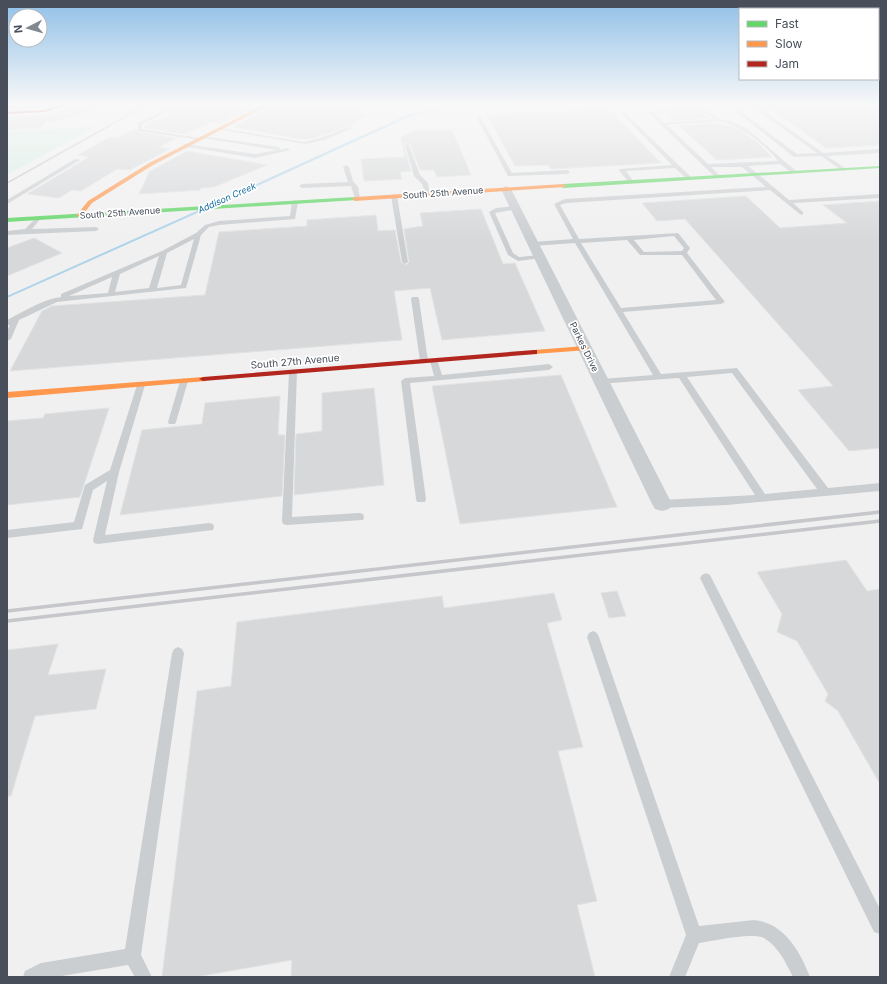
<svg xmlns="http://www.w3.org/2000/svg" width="887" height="984" font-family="Inter,sans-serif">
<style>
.green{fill:#d6eee3}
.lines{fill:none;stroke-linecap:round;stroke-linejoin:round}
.stream{fill:#add3e9;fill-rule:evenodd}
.building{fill:#d7d8da;stroke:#e1e2e3}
.lane{fill:#cbced1;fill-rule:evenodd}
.street{fill:#cbced1;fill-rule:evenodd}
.fast{fill:#63d668;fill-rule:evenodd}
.slow{fill:#ff974d;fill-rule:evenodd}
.jam{fill:#b3261e;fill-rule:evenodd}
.rail-far1{stroke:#c6c7ca;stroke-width:1.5}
.rail{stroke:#c6c7ca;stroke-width:3.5}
.labels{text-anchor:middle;stroke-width:3.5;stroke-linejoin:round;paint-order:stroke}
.far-street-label{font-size:9px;fill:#484f5b;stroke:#fff}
.far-water-label{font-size:9px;font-style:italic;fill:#156ea1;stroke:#fff}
.street-label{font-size:10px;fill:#484f5b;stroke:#fff}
</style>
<rect width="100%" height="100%" fill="#f0f0f0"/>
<path class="green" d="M95 127 7 175V131Z"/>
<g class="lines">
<g class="stream">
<path d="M507 104H570L468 107 428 112 409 117 211 207 208 206 407 115C440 108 473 105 507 104Z"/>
<path d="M201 209 204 210 7 298V296Z"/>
</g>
</g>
<g class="building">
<path d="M7 104H50L37 108H7Z"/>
<path d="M72 104H100L101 107 66 119 46 122 40 128 7 130V117L50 115 66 110Z"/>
<path d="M177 104H211L242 112 219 124 210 122 185 134 144 128V126L171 114V111L179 106Z"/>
<path d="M275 104H360L352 109 364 111 359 114 367 115 350 126 310 139H300L234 127Z"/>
<path d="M764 104H880V145L826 148Z"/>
<path d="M609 109 661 163 551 169 548 165 515 166 487 115Z"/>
<path d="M702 112 710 118 673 121 666 114Z"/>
<path d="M717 123 720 125H728L743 132 758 143 772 157 717 160 679 126Z"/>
<path d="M136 129 138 132 177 138 159 147 170 149 130 170 117 169 81 191 72 190 59 198 27 194 89 157 78 155 110 137 117 138Z"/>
<path d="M452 130 471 175 437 177 434 170H420L410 144 405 143 404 144 411 171 400 172 402 179 364 181 361 159 405 157 401 137 413 131Z"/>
<path d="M187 151 267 165 214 187 201 188 200 190 139 194 149 173H147Z"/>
<path d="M746 196 780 228 847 223 823 205 880 201V448L849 451 798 390 833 386 685 219 657 221 642 203Z"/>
<path d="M481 209 503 264 515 263 545 331 442 340 430 288 394 291 402 340 10 371 42 311 52 306 205 295 219 232 307 226V220L376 215 378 231 395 230 401 262 406 265 409 262 404 229 423 226 420 213Z"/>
<path d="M34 238 62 253 7 276V248Z"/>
<path d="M561 375 617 507 460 524 432 386Z"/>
<path d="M374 388 384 485 294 495 296 434 322 431V393Z"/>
<path d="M280 396 278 435H285L282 496 120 515 142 430 202 424 205 403Z"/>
<path d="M109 408 80 497 7 505V421L43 418 45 414Z"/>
<path d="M846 560 867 591 880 589V784L838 711 825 701 828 694 797 641 777 632 782 614 757 572Z"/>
<path d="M617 591 626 616 609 618 601 593Z"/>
<path d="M554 593 562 620 547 623 583 747 558 751 597 901 577 905 595 977H291L292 960 196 977H162L197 691 231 686 237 622 442 596 444 608Z"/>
<path d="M58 644 48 675 106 669 96 709 35 716 11 796H7V650Z"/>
</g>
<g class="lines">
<g class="lane">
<path d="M212 104H222L255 112 253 113Z"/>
<path d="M763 104 757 106 823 153 880 149V153L827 156 845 168V170L843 171 821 156 794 157 730 107ZM752 107 817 153 797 154 736 108Z"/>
<path d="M174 105 178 106 142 125V129L199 138 201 140 138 131V123Z"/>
<path d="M703 108 720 119 729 121 746 128 796 171V173H792L780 164 748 166 789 200 880 194V198L793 203 803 212V214L801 215 770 190 566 203 560 205 579 239 678 233 690 248 687 253 725 302 721 304 623 312 661 374 737 368 828 488 880 483V491L727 505 662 508 658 507 657 504 658 501 662 500 755 495 679 378 598 384 597 382 598 380 601 379 653 375 575 243 533 246 530 244 533 242 573 239 554 204 565 199 766 187 742 167H711L721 177 716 178 648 112ZM702 110 714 119 664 123 654 113ZM719 121C740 125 765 144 778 161L708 164 667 125ZM674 236 684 248 682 251 644 252 634 240ZM627 240 640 255H682L716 300 621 308 581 243ZM732 373 817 489 765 494 687 377Z"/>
<path d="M622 110 691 177V179H687L675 168 626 171 634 182 629 183 619 170 620 169 672 165 620 112Z"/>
<path d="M479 117 481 118 512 173 567 170 570 172 567 174 508 176 477 118Z"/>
<path d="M349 127 353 128 324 140 305 144 217 129 219 128 305 142 320 138Z"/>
<path d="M201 136 279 147 281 150 287 148 290 150 255 158 182 146 185 144 255 154 277 150 203 138Z"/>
<path d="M405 144 409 145 420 175 428 183 430 195H426L422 184 414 176Z"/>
<path d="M75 159 80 160 7 204V200Z"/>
<path d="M346 165 349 167 353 181 358 187 360 199 355 198 351 186 302 188 299 186 302 184 348 182 343 167Z"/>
<path d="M394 194 397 196 408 262 405 264 402 262 391 196Z"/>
<path d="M295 200 298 202 295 219 219 225 209 227 201 235 186 288 57 302 19 320 11 339 7 341V331L10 325H7V320C23 312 43 299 61 297V294L162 251 196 233 205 225 219 221 290 216 292 202ZM194 239 181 285 157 288 167 253ZM159 256 149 288 115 292 120 274ZM112 277 108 293 69 296Z"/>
<path d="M515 206 518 208 517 209 495 213 513 253 519 257 539 255 542 257 541 258 518 261 508 255 489 212 496 208Z"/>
<path d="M38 216 41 218 32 229 96 227 99 229 96 231 7 235V231L25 229Z"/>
<path d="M412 297H418L419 299 428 361 424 363 420 361 411 299Z"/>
<path d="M431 359H437L442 375 549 364 553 367 549 370 410 383 426 499 425 502H417L416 499 401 381 405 378 434 376 430 361Z"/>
<path d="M293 369 297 372 292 517 359 513 363 514 364 517 363 520 287 525 283 524 282 521 289 372Z"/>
<path d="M184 378 188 381 176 422 175 424H169L168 422 180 381Z"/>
<path d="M141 382 145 385 119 472 105 535 209 523 213 524 214 527 213 530 98 544 94 543 93 540 107 481 93 490 82 529 7 538V530L74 522 85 485 110 470 137 385Z"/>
<path d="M706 573 710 575 880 909V934L874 932 700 578 702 575Z"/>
<path d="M593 631 597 633 599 637 699 926 754 920C784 923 800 951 810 977H793C786 963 778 946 764 938 752 932 713 941 699 943L685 977H669L686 935 587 637 589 633Z"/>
<path d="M178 647 182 649 184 653 141 955 152 977H135L128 965 56 977H23L25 971 41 963 125 949 172 653 174 649Z"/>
</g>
<path class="street" d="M506 186 511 189 672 504 669 509 662 511 655 509 652 504 501 189Z"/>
<g class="fast">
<path d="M880 166V168L563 188 560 186 563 184Z"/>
<path d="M355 197 358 199 357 200 7 222V218Z"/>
</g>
<g class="slow">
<path d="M265 104H271L153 165 92 203 81 217 76 216 88 201 149 163Z"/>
<path d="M563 184 566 186 565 187 355 201 352 199 355 197Z"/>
<path d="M585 346 589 348 588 350 534 354 530 352 534 350Z"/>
<path d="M203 377 207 379 206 381 7 398V392Z"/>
</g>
<g class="jam">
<path d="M61 104H68L45 112 7 114V112L45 110Z"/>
<path d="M534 350H537V354L203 381 199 379 203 377Z"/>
</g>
<path class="rail-far1" d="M7 183 148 104"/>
<g class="rail">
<path d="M7 611 880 512"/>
<path d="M7 621 880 521"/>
</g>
</g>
<linearGradient id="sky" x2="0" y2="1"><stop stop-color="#90c0e8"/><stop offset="0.43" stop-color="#f8f8f8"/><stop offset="1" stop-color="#f8f8f8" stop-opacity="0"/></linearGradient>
<rect width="887" height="242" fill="url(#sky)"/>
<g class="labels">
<g class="far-street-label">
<text transform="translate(443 193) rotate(-4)" y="3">South 25th Avenue</text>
<text transform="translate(120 213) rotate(-4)" y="3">South 25th Avenue</text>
<text transform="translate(584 347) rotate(64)" y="3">Parkes Drive</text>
</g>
<g class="far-water-label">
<text transform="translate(227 198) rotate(-24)" y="3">Addison Creek</text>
</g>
<g class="street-label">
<text transform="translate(295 361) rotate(-5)" y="4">South 27th Avenue</text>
</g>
</g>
<rect width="887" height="984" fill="none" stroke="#484f5b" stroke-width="16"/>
<rect x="739" y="8" width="140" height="72" fill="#ffffff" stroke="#b6b9bd"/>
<rect x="747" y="21" width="20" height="6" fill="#63d668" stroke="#b6b9bd"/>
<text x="775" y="28" font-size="12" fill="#484f5b">Fast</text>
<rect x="747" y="41" width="20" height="6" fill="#ff974d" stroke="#b6b9bd"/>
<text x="775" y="48" font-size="12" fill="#484f5b">Slow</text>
<rect x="747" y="61" width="20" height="6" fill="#b3261e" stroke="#b6b9bd"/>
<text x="775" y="68" font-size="12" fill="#484f5b">Jam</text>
<g transform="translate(28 28) rotate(264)"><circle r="19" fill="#ffffff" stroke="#b6b9bd"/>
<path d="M0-3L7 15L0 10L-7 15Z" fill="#83878f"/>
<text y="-6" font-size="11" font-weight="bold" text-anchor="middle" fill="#484f5b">N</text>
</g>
</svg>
